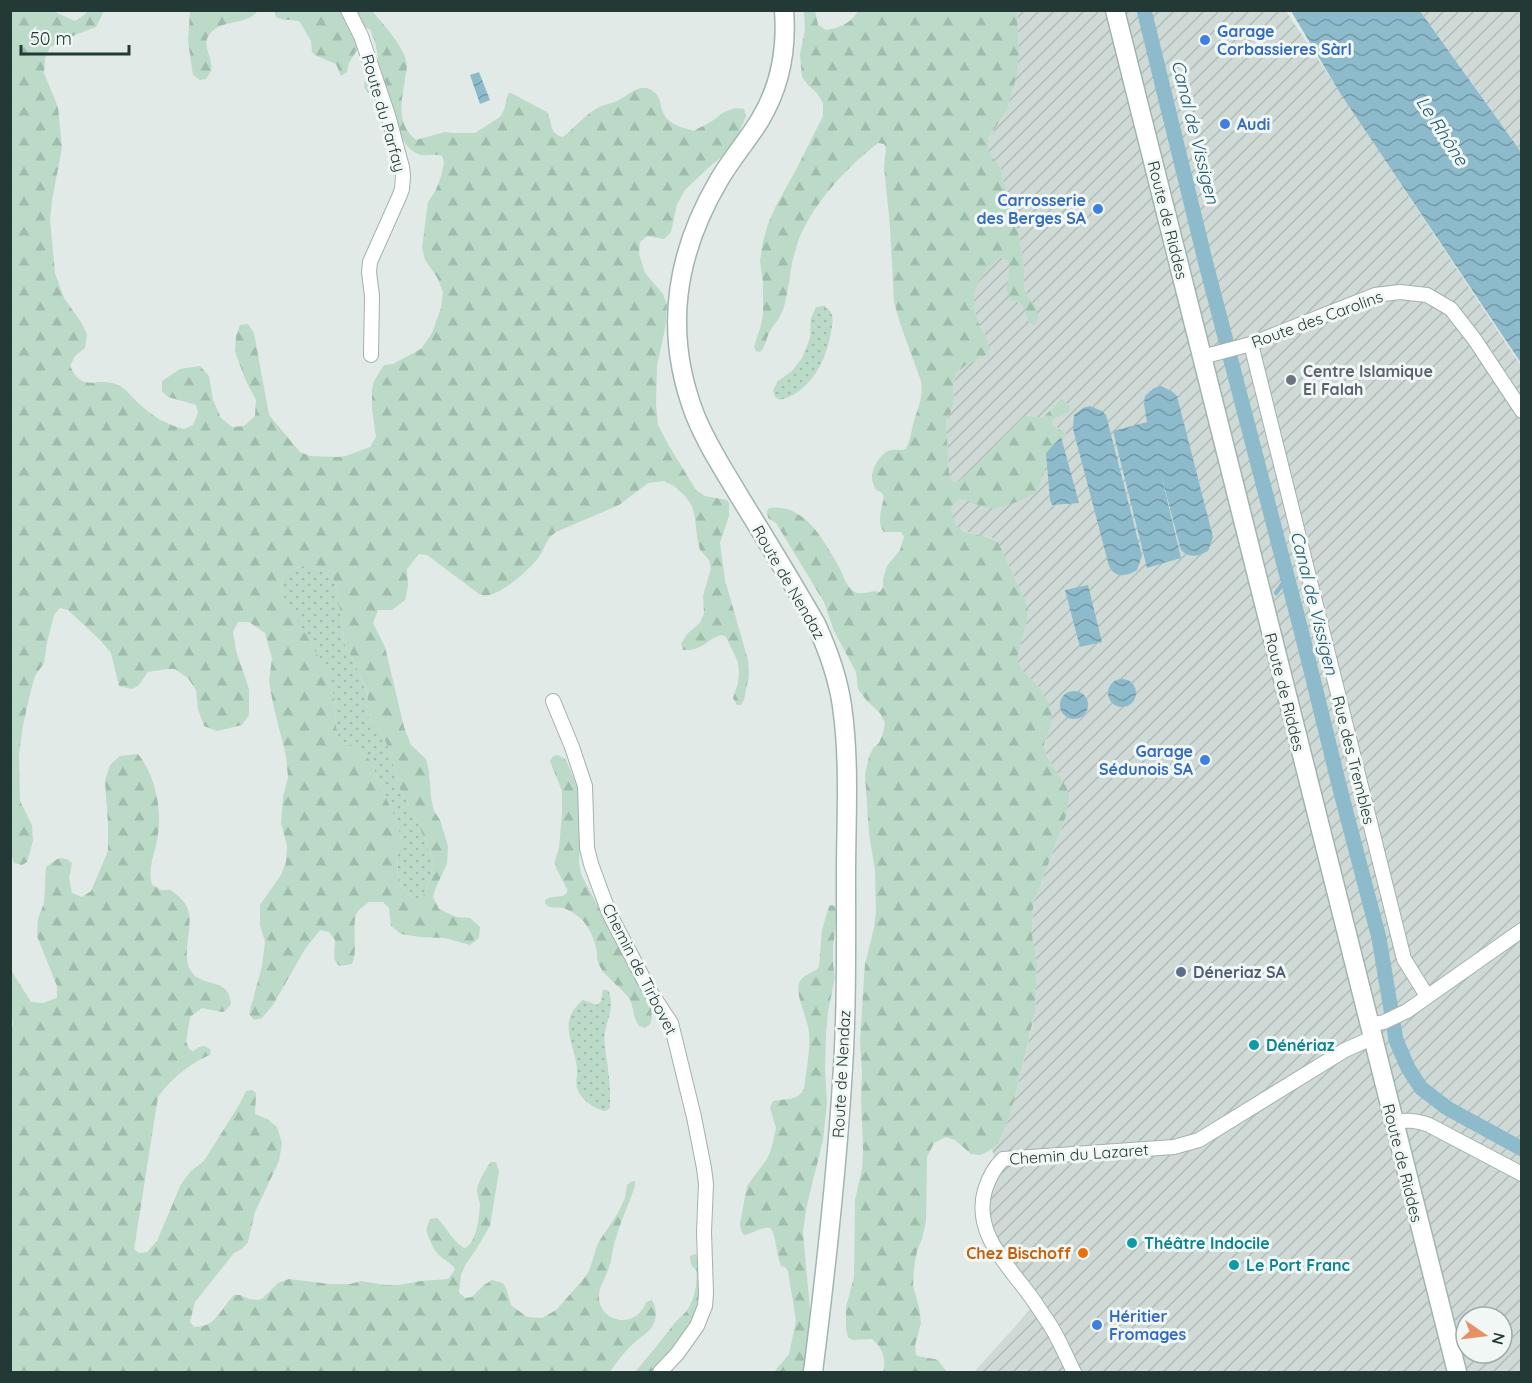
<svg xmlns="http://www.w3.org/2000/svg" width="1532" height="1383" font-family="Quicksand,sans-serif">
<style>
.industrial{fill:url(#industrial-furrows);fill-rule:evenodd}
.grass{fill:url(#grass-dots)}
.forest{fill:url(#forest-firs);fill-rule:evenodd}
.water{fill:url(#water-waves)}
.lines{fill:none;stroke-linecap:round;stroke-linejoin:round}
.stream{stroke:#8dbbcb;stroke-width:4.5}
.canal{stroke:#8dbbcb;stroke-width:15}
.street-casing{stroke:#a4b1ae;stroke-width:16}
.secondary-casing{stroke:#a1b5b0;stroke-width:21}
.street{stroke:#fff;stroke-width:14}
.secondary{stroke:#fff;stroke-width:18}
.shop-dot{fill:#3f7fe0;stroke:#f1f7f5;stroke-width:2}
.worship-dot{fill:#6b7280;stroke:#f1f7f5;stroke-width:2}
.service-dot{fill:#5c6f8a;stroke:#f1f7f5;stroke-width:2}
.culture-dot{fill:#0f9aa8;stroke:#f1f7f5;stroke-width:2}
.food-dot{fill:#e8710a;stroke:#f1f7f5;stroke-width:2}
.labels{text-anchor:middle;stroke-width:6;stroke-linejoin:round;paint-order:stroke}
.shop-label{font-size:16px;font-weight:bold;fill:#366cbe;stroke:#f1f7f5;text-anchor:start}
.street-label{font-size:16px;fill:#233936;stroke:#f1f7f5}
.worship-label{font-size:16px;font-weight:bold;fill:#5b616d;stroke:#f1f7f5;text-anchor:start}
.service-label{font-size:16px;font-weight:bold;fill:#4e5e75;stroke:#f1f7f5;text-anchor:start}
.culture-label{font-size:16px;font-weight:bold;fill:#0d838f;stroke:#f1f7f5;text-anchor:start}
.food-label{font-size:16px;font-weight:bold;fill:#c56008;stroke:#f1f7f5;text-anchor:end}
.water-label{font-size:18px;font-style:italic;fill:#225b70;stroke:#f1f7f5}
</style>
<defs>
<pattern id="industrial-furrows" width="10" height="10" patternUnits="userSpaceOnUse" patternTransform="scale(1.5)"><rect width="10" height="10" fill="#cfdad6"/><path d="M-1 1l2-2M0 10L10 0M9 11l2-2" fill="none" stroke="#b1bcb8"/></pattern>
<pattern id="grass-dots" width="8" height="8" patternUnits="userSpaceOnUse" patternTransform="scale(1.5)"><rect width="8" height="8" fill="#bbdac7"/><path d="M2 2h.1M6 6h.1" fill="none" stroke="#a0bcac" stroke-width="1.8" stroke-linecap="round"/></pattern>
<pattern id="forest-firs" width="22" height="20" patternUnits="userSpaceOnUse" patternTransform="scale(1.5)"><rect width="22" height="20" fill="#bbdac7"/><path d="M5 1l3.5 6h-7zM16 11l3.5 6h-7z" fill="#a0bcac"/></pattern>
<pattern id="water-waves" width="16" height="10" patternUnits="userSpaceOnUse" patternTransform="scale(1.5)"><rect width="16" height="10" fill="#8dbbcb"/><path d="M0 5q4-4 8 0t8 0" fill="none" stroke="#7399a6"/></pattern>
</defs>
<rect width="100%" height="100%" fill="#e1eae7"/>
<g class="industrial">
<path d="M1017 11H1286L1521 366V1372H974L1030 1310 985 1239 982 1183 994 1158 992 1149 1000 1140 1007 1123 1015 1097 1032 1027 1035 1012 1037 964 1032 935 1033 905 1066 816 1067 788 1047 757 1044 746 1049 732 1039 687 1023 671 1018 662V655L1027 620 1028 607 998 542 992 538 973 534 958 528 952 520 951 507 959 499H967L985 507 1044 473 1045 466 1056 448 1062 430 1052 425V421L1055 418 1068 413 1057 402 1045 415 1039 418 1027 415 1001 440 978 465 958 482H952L949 473 946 421 951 412 954 400 953 387 956 373 966 365 986 355 988 341 977 320 973 299 976 285 987 268 1000 257 1009 261 1010 276 1006 289 1025 307 1028 321 1035 307 1029 298 1024 288V267L1019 236 1000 167 989 152 988 139 994 131 1019 52ZM1466 1317H1502V1353H1466Z"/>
<path d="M1420 11H1521V152L1428 22Z"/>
</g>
<g class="grass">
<path d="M825 306C827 308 830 310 831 313 834 318 832 326 831 332 826 361 811 392 780 400L775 397 773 390 778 381 792 371 802 358 810 338 811 318 816 307Z"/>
<path d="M302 566 317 569 333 579 336 587 343 627 344 643 357 668 368 697 366 710 369 718 380 730 389 749 400 789 414 814 427 845 433 860 431 877 424 894 419 899 413 898 404 890 398 874 397 856 401 840 398 825 370 760 352 745 344 743 339 739 336 726 334 696 284 597C277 578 284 571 302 566Z"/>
<path d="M603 990H608C615 1006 608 1016 605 1032 603 1045 607 1057 608 1069 610 1082 610 1095 610 1108L605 1111C594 1109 580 1099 577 1088 575 1082 578 1075 577 1069 575 1043 556 1022 583 1000L597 1005 601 1001Z"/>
</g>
<g class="forest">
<path d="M11 11H56L57 13 75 21 84 15 88 11H102L103 13 96 27 75 35 50 47 45 59 44 73 58 107 62 148 52 200 50 220 55 273 64 298 81 322 87 334 85 348 75 356 70 366C83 395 98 375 118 385 125 388 131 396 136 401 153 416 162 423 184 429L193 425 198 413 196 405 168 397 162 391V381L180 369 200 366 209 376 213 400 221 418 232 427 244 426 255 416 256 400 246 381 235 352 236 336 240 325 248 324 254 333 269 415 300 452 310 456 338 457 346 456 370 447 376 437 372 409V389L374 381 384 365 393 364 421 349 432 333 441 308 443 292 437 277 425 260 422 248 428 202 436 190 442 173 444 162 442 156C433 153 426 157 418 154 400 146 395 121 389 104 355 92 361 82 378 57L375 42 370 29 365 28 361 29 357 50 349 63 347 72 341 76 336 64 315 55 312 52 311 41 300 22C290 18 285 22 276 17L274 11H372C383 24 406 48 407 66 407 70 405 75 405 80 401 102 396 124 416 140L445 132 452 133H475L500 117 504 110 508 94 511 93 547 112C553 124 549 134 563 137 575 127 586 114 599 107 605 104 611 104 617 101 628 96 641 80 654 92 662 99 659 104 663 112 668 125 682 127 694 131 700 127 706 125 712 121 723 114 729 106 744 109L746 116 738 135 727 152 707 169 685 190 677 204 671 232 664 239 647 236 640 242 639 254 645 273 663 294 667 305 665 329 657 365 656 404 658 425 669 446 696 490 705 496 727 500 729 503V516L720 543 725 580 748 660 749 675 744 700 741 705H737L733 698 738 683 739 673 738 662 726 637 722 635C705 639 705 651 683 650L681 644 687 634 700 623 704 613 703 596 711 568 709 560 700 550 697 537 695 518 692 506 685 496 674 486 664 481 648 483 619 505 556 532C545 540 547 545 540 555 533 567 503 593 489 595 485 596 482 595 479 594L427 555 419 554 407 569 408 586 405 600 392 610H378L373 623 385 647 404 727 411 745 426 759 429 771 431 798 434 811 440 820 448 846 447 864 436 887 433 897 439 909 456 917 470 918 480 927 479 938 470 945 445 938 420 937 401 934 391 926 389 908 383 902H369C366 904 361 908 358 911 350 923 359 949 352 964L339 966 334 959 335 940 329 932 320 930 305 949 273 1005 262 1018 254 1020 249 1014 262 966 265 942 260 925V905L281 875 286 862 287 846 281 823 283 797 288 777 286 756 273 704 269 681 272 658 265 633 249 622H238L233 632 236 651 249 689V715L242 725 217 731 204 726 198 709 196 690 188 678 175 669H167L148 672 138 686 132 689 119 686 111 653 100 640 68 610 60 608 54 615 47 643 44 663 35 676 30 694 23 725 19 754 20 801 32 825 33 841 27 862 22 865 14 863 11 853ZM302 566 317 569 333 579 336 587 343 627 344 643 357 668 368 696 366 710 369 718 380 730 389 749 400 789 414 814 427 845 433 860 431 877 424 894 419 899 413 898 404 890 398 875 397 856 401 840 398 825 370 760 352 745 344 743 339 739 336 726 334 696 328 673 284 597C277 578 284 571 302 566Z"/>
<path d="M190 11H258C246 26 221 18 209 35 201 46 214 59 211 71 210 73 207 77 206 79L200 80 193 75 188 41Z"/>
<path d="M804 11H815L818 25 826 30C840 28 851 23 858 11H1017L1019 52 1017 74 1007 109 988 139 989 152 1000 167 1019 236 1024 267V288L1029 298 1036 307 1038 317 1035 325H1032C1021 312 1032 305 1010 300L1006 289 1009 276V261L1000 257C980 275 968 291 977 318 980 329 988 337 990 349L986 355 966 365 956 373 953 387 954 400 951 412 946 421 949 473 952 482H958C981 463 1001 440 1022 418 1029 412 1037 421 1044 416 1051 411 1054 403 1062 400L1069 404 1070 408 1068 413 1055 418 1052 421V425L1066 433V437C1058 446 1048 456 1045 468 1043 475 1041 483 1037 490 1033 498 1004 507 995 508 982 509 971 500 959 499L951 507C953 541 977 529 998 542L1028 607 1027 620 1018 655V662L1023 671 1039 687 1049 703 1052 717 1049 732 1045 741 1044 746 1047 757 1067 788 1069 798 1066 816 1033 905 1032 935 1037 964 1035 1012 1015 1097 1007 1123 1000 1140 992 1149 981 1155 971 1154 955 1140 946 1137 934 1143 927 1157 926 1221 922 1239 917 1251 914 1268 913 1286 919 1307 921 1323 915 1345 916 1355C923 1358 931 1358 938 1360L947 1372H883C887 1359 882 1347 872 1339L853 1340 848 1337 846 1329V1307L854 1277 855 1200 862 1169 863 1150 861 1099 862 1072 860 1042 863 992 865 964 874 928 876 912 875 870 869 834 865 775 869 757 873 748 879 743 883 733 885 723 880 713 867 701 858 689 856 672 834 631 824 602 776 523 768 518 767 511 769 508C804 502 825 542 839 567 843 575 846 586 853 591 862 597 871 589 880 592L883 587V579L887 566 900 550 904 537 901 532H884C876 523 882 508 884 497L882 493 875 489C874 485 872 482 872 479 871 469 881 452 891 450 896 449 900 451 906 449 910 441 911 433 913 425 917 410 924 397 921 381L901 326 894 302 890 226 884 167 886 148 884 144 878 143C847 167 814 202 799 239 790 261 790 285 784 307 781 317 775 323 770 331 766 338 766 346 760 352L756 351 754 347 761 325 763 315V283L760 261 763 241 768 224 776 206 797 168 823 116V103L817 93 808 85 802 77 800 54 805 31Z"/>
<path d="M138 754C155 775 162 808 158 834 156 853 147 865 152 885 153 885 160 889 160 890 163 891 167 889 170 890 173 892 179 896 181 899 201 917 178 951 191 971 202 989 229 976 231 1004L225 1011 222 1012 202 1008 190 1017 186 1041 189 1049 193 1051 199 1047 205 1046 211 1050 210 1055C191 1062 169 1081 158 1097L134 1249 139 1253 147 1252 157 1241 181 1184 191 1171 204 1161 239 1105 246 1091 252 1090 256 1093 255 1114 267 1119 277 1127 282 1143 279 1161 255 1212 248 1242 242 1249 234 1253 195 1302 190 1322 194 1327C217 1327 220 1309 234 1295H240L249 1299 258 1300 263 1298 278 1283 289 1279 330 1284H350L361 1281 385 1285H399L421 1281 448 1279 455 1270C452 1262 443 1260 437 1253 432 1247 429 1238 426 1230L430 1219 437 1218C447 1227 454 1244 465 1248 477 1242 479 1218 480 1205 480 1200 477 1196 477 1191 477 1183 486 1168 491 1162H496L499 1171 490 1226 477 1248 466 1264 461 1275 459 1292 465 1298 472 1297 484 1285 492 1280 503 1283 506 1288 511 1305 527 1317 542 1318 556 1310 582 1281 589 1271 598 1243 618 1213 625 1198 627 1185 631 1182 635 1181V1186C629 1203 621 1221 616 1238 612 1249 612 1260 608 1270 605 1279 599 1287 599 1296 598 1322 636 1331 646 1302L652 1300C657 1308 657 1319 652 1327 648 1333 639 1338 634 1343 624 1352 617 1362 610 1372H11L10 1036 13 1024 11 1010V970L31 1002 42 1003 57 998V986L37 936 38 919 44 903 46 867 59 858 67 859 72 863 69 878 72 893 82 897 91 891 108 851V823L105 781 110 765 120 756Z"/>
<path d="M558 755 566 760 579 791 581 819 579 862 581 874 651 1008 652 1018 650 1024 645 1028 639 1026C633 1017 634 1009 630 1000 622 987 605 978 599 965 597 961 597 957 597 952 595 941 591 931 584 922 580 917 571 911 566 909 558 905 551 911 545 903L546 899 552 897 563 896 567 893V889L556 868 555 860 559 848 562 813V791L550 761 553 756Z"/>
<path d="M832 905 835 907 837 914 833 946V963L835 977 828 1012 826 1036 825 1071 827 1102 823 1140 806 1209 803 1232 810 1311 808 1349 804 1372H774L789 1354 796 1321 788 1271 785 1267 781 1266C776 1254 777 1240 771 1228 761 1226 754 1234 744 1235L741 1231 740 1224 747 1186 767 1159 771 1150 776 1128 770 1108 773 1101C786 1098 796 1102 804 1089 806 1070 812 1045 808 1027 806 1015 794 992 800 981 804 974 814 973 819 967L822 930 829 906Z"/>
<path d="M695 1254 702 1259V1302L687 1331 651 1372H635C648 1357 661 1341 674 1324 678 1318 686 1314 689 1307 695 1296 698 1282 696 1270 691 1266 690 1262 690 1256Z"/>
</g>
<g class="water">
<path d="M1291 11H1420L1521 152V363L1340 93Z"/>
<path d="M479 72 490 100 480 104 470 75Z"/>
<path d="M1161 386 1173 392 1177 396 1213 537 1208 551C1198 556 1190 559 1181 550L1160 470 1181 558 1147 568 1113 431 1147 422 1144 404 1145 396 1154 388Z"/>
<path d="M1090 406 1102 411 1106 415 1142 556 1137 570C1127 576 1115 579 1109 566L1073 429 1074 415 1083 408Z"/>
<path d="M1061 437 1079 503 1052 505 1050 500 1046 453Z"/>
<path d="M1088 585 1102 642 1080 647 1065 590Z"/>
<circle cx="1122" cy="693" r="14"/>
<circle cx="1074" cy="705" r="14"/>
</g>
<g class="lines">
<path class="stream" d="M1276 593 1287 578"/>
<path class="canal" d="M1144 10 1206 264 1302 634 1340 789 1379 938 1396 1040 1408 1068 1421 1088 1447 1108 1522 1149"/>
<defs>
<g id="street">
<path d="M348 10 361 36 388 115 402 167 403 176 402 189 399 197 370 262 369 272 372 296 371 355"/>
<path d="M1251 344 1404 959 1427 996"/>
<path d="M1202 357 1251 344 1375 295 1400 292 1427 295 1451 309 1475 340 1522 411"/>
<path d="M553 701 572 747 585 786 587 848 591 864 609 913 620 934 651 993 671 1023 694 1117 704 1168 706 1184 704 1232 706 1294 705 1306 697 1326 677 1354 660 1372"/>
<path d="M1369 1025 1384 1022 1407 1011 1522 930"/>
<path d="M1393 1122C1407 1120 1416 1120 1429 1125L1522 1174"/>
<path d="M1074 1372C1065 1355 1058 1335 1046 1319 1038 1307 1031 1296 1022 1285 1000 1257 974 1228 985 1190 989 1177 994 1168 1003 1159L1174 1147 1199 1140 1345 1050 1372 1038"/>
</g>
<g id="secondary">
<path d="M784 10C787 48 780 87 760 120 748 140 731 159 719 180 675 255 663 332 695 415 707 445 725 472 741 499 767 541 792 582 816 624 828 650 838 678 842 706 850 762 846 818 846 874 846 944 847 1014 842 1083 836 1180 825 1277 813 1372"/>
<path d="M1115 10 1457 1372"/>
</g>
</defs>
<use href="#street" class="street-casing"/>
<use href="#secondary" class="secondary-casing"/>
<use href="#street" class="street"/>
<use href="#secondary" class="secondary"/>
</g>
<g class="shop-dot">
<circle cx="1205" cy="40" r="6"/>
<circle cx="1225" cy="124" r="6"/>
<circle cx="1098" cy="209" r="6"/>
<circle cx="1205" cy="760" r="6"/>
<circle cx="1097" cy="1325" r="6"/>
</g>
<circle class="worship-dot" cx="1291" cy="380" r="6"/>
<circle class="service-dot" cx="1181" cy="972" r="6"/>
<g class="culture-dot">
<circle cx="1254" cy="1045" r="6"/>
<circle cx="1132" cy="1243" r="6"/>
<circle cx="1234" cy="1265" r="6"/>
</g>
<circle class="food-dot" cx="1083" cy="1253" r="6"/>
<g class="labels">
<g class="shop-label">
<text x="1217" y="37">Garage<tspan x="1217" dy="18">Corbassieres Sàrl</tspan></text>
<text x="1237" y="130">Audi</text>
<text x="1086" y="206" text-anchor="end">Carrosserie<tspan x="1086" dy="18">des Berges SA</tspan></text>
<text x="1193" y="757" text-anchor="end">Garage<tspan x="1193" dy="18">Sédunois SA</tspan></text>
<text x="1109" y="1322">Héritier<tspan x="1109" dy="18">Fromages</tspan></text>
</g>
<g class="street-label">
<text transform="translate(384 113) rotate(74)" y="6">Route du Parfay</text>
<text transform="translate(1168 220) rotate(76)" y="6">Route de Riddes</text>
<text transform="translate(1317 319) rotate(-20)" y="6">Route des Carolins</text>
<text transform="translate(789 582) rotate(60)" y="6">Route de Nendaz</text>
<text transform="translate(1285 692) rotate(76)" y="6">Route de Riddes</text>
<text transform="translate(1354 760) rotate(76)" y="6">Rue des Trembles</text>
<text transform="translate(640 969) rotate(63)" y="6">Chemin de Tirbovet</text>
<text transform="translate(841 1074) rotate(-87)" y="6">Route de Nendaz</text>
<text transform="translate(1079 1154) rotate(-4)" y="6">Chemin du Lazaret</text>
<text transform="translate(1403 1163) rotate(76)" y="6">Route de Riddes</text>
</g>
<g class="worship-label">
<text x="1303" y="377">Centre Islamique<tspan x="1303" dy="18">El Falah</tspan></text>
</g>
<g class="service-label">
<text x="1193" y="978">Déneriaz SA</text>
</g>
<g class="culture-label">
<text x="1266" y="1051">Dénériaz</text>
<text x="1144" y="1249">Théâtre Indocile</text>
<text x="1246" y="1271">Le Port Franc</text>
</g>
<g class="food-label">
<text x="1071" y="1259">Chez Bischoff</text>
</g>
<g class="water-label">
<text transform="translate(1442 131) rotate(57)" y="6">Le Rhône</text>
<text transform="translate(1195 132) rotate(76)" y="6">Canal de Vissigen</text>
<text transform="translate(1314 603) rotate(76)" y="6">Canal de Vissigen</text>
</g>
</g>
<rect width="1532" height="1383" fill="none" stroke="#233936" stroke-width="24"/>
<g transform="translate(1484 1335) rotate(104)"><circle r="28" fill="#f1f7f5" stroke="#9faba9" stroke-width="1.5"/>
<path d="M0-4.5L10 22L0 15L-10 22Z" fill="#e69163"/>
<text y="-9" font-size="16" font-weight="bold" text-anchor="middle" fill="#233936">N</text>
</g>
<path d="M21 45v9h108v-9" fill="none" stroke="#233936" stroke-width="3"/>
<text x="30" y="45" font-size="18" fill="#233936" stroke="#f1f7f5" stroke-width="4.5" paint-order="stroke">50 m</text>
</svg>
